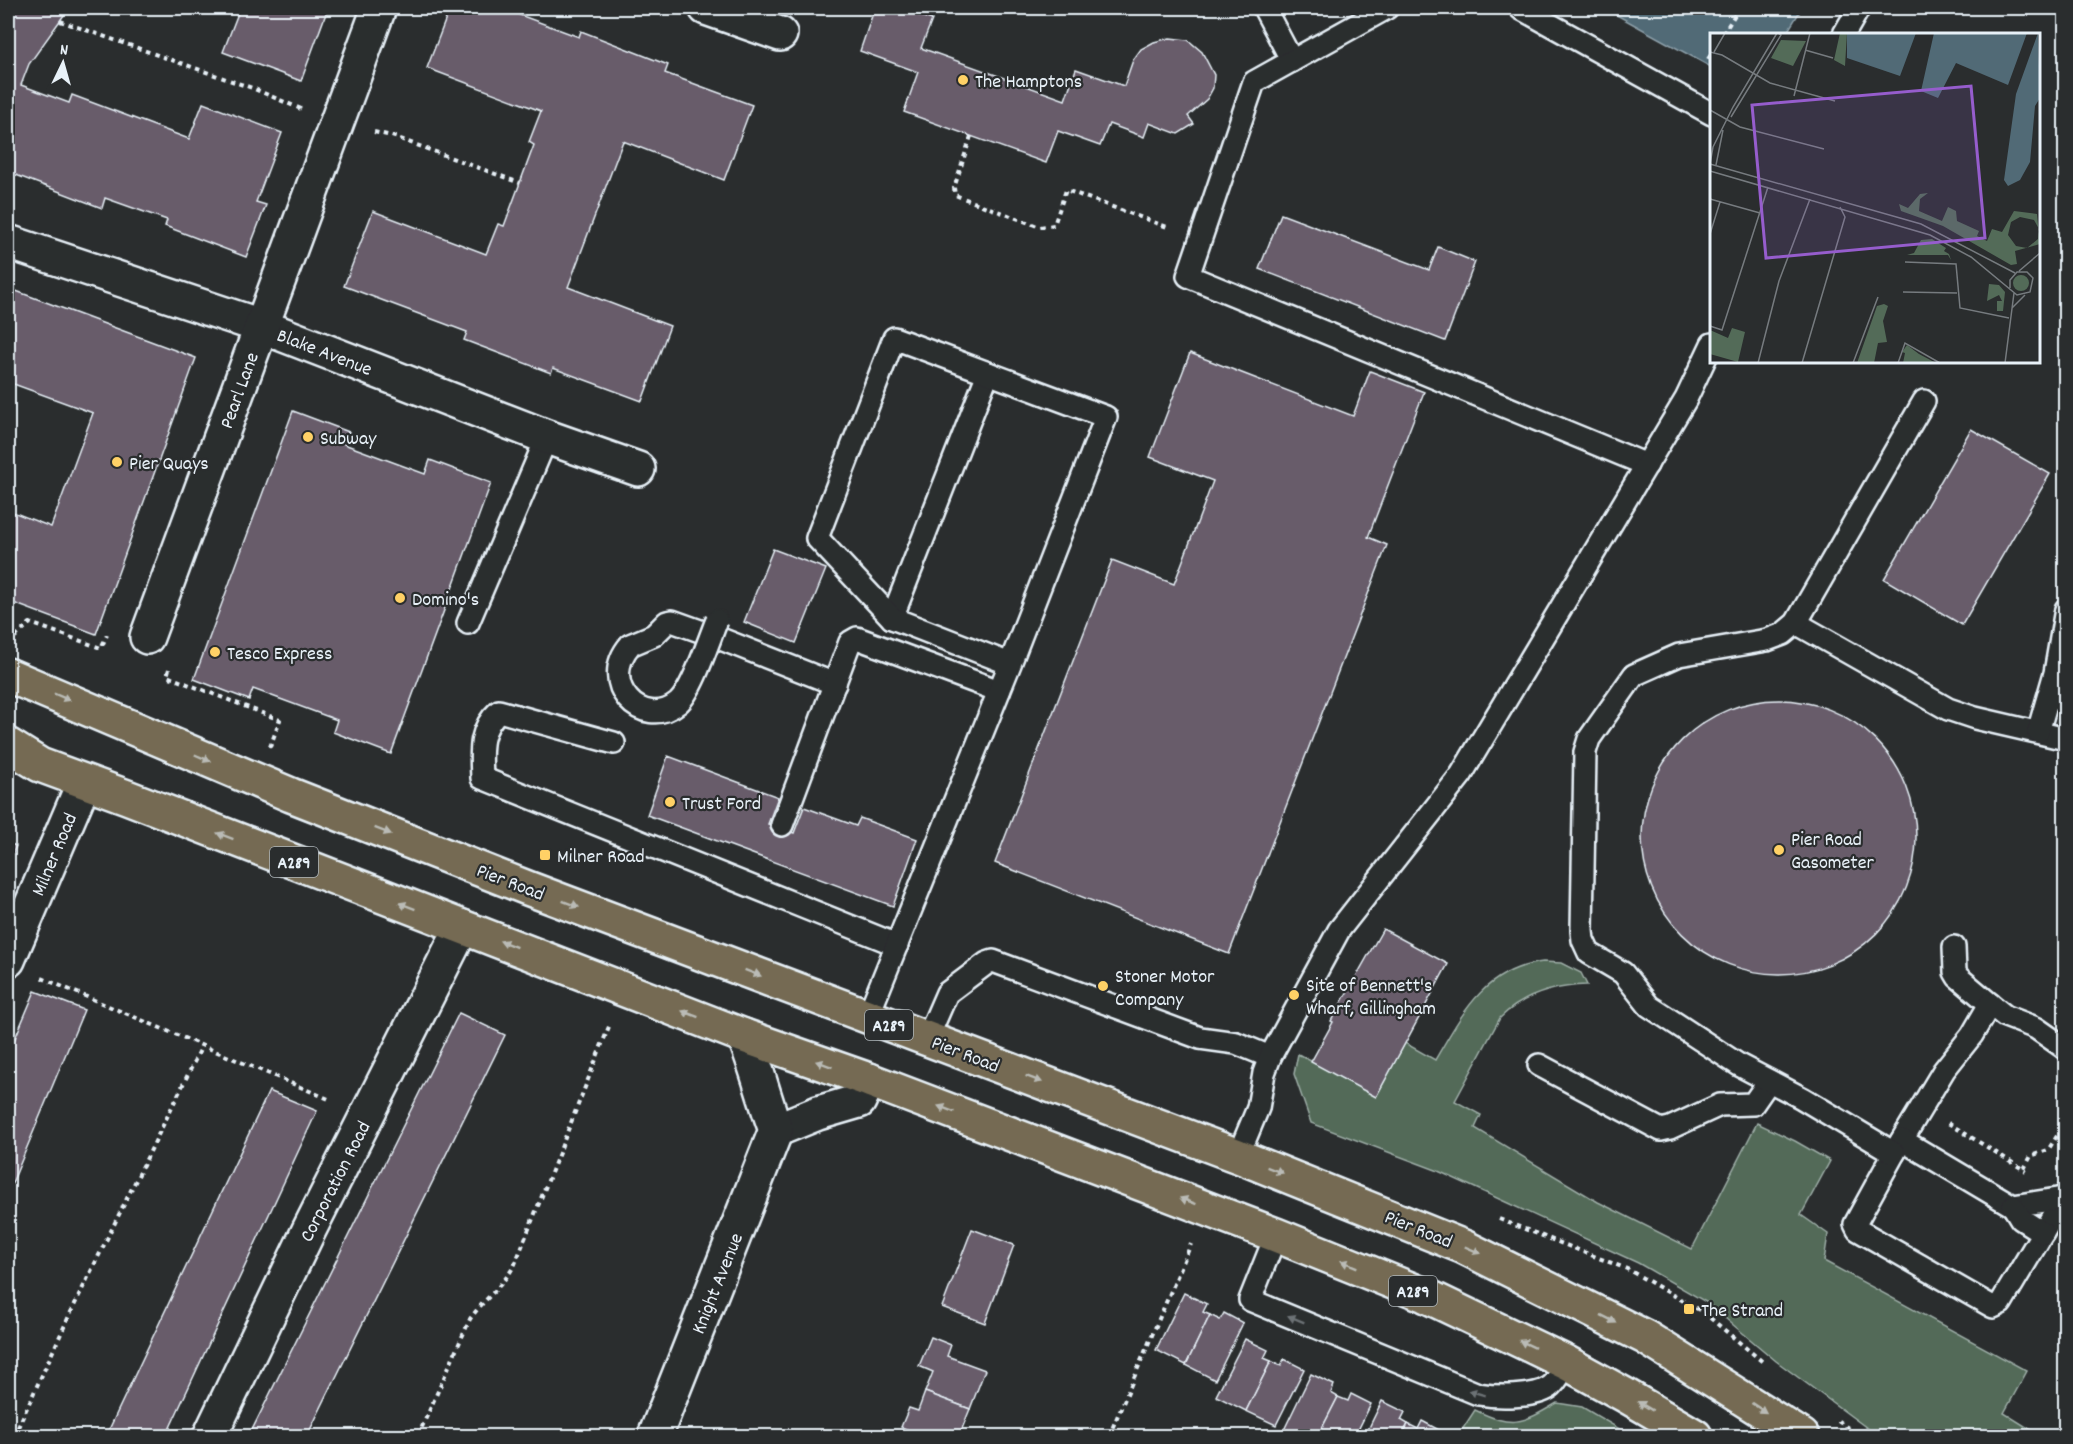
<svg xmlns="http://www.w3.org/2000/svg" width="2073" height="1444" font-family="Dekko,sans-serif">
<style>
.green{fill:#536b58;stroke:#9eaea8;stroke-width:1.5}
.water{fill:#516a76;stroke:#8da0aa;stroke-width:1.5}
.building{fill:#675b6a;stroke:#e8f1f8;stroke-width:1.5}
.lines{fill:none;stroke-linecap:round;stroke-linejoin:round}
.lane-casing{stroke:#e8f1f8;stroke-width:26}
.street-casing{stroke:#e8f1f8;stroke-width:38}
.primary-casing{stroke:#e8f1f8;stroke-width:38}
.path{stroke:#e8f1f8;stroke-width:4;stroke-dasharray:4.5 4.5;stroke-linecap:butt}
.lane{stroke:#2a2d2e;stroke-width:21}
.street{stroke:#2a2d2e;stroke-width:33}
.primary{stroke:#746b52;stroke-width:33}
.lane-bridge-casing{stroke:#e8f1f8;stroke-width:26;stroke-linecap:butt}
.lane-bridge{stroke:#2a2d2e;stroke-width:21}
.oneway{fill:#babbb6}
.oneway2{fill:#6c7275}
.poi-dot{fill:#ffd166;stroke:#2a2d2e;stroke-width:2}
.labels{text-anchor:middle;stroke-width:4.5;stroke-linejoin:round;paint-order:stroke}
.shield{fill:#2a2d2e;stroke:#afb6bb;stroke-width:1.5}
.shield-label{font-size:18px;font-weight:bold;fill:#e8f1f8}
.poi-label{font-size:20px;fill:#e8f1f8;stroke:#2a2d2e;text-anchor:start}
.street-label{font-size:20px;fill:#e8f1f8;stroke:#2a2d2e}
.inset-road{fill:none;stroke:#767b7f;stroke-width:1.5}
.view{fill:#965dcd;fill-opacity:0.15;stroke:#965dcd;stroke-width:3}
.inset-edge{fill:none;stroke:#e8f1f8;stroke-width:3}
</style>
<rect width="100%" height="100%" fill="#2a2d2e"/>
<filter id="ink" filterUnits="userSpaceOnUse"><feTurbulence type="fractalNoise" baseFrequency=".0167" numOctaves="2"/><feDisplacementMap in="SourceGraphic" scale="12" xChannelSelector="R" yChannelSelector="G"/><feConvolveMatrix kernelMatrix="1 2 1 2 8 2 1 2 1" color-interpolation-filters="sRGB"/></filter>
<g filter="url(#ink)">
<g class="green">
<path d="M1543 962 1561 963 1581 973 1587 985C1554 986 1524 994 1500 1018L1455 1101 1481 1115 1475 1128 1598 1202 1692 1249 1757 1123 1795 1141 1830 1161 1801 1215 1828 1234 1824 1261 2027 1371 2004 1413 2041 1436H1878L1776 1361 1706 1302 1638 1263 1436 1170 1311 1123 1294 1074 1298 1054 1376 1097 1405 1043 1435 1060C1462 1014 1484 969 1543 962Z"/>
<path d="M1557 1403 1582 1407 1618 1428 1628 1436H1458L1475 1410C1512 1428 1522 1424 1557 1403Z"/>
</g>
<path class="water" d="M1604 8H1802L1786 34H1712L1711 67Z"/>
<g class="building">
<path d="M8 8H69L29 64 21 85 69 103 72 95 189 139 203 103 282 133 256 202 266 205 246 257 165 226 167 220 105 198 102 208 8 172Z"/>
<path d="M240 8H328L301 81 223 52Z"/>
<path d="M450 8H501L579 37 581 31 668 65 665 73 752 105 724 180 623 141 568 287 670 326 642 401 553 368 551 373 464 340 467 332 344 286 373 211 486 254 498 224 504 226 534 145 529 142 541 111 427 68Z"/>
<path d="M858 8H898L932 20 921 48 1065 100 1076 69 1124 86 1133 60 1141 49 1154 42 1170 38 1188 40 1202 52 1214 75 1213 88 1207 99 1188 116 1194 124 1178 134 1149 123 1144 137 1109 124 1100 146 1058 131 1046 163 904 112 918 72 860 51 873 13Z"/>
<path d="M1281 214 1429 270 1438 247 1475 262 1445 341 1259 269Z"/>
<path d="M8 288 196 358 96 634 8 601V510L51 527 93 413 8 382Z"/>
<path d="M1190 353 1353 416 1370 371 1424 392 1368 537 1387 545 1229 954 995 863 1112 560 1174 584 1213 481 1150 457Z"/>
<path d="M293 411 349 432 344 444 425 474 430 460 491 483 391 754 333 732 337 720 253 689 249 700 194 679Z"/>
<path d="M1971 429 2050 474 1962 625 1884 579Z"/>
<path d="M773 549 826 569 796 643 744 622Z"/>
<circle cx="1779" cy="837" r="137"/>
<path d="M668 756 778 797 768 824 794 833 804 807 856 826 860 818 917 839 893 906 647 815Z"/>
<path d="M8 843 16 846 8 865Z"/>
<path d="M1383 929 1448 964 1376 1097 1311 1062 1333 1022 1331 1021Z"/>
<path d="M35 991 84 1010 8 1193V1055Z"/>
<path d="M459 1013 505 1035 307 1436H249Z"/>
<path d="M269 1091 317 1111 166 1436H106Z"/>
<path d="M972 1229 1014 1245 985 1323 942 1307Z"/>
<path d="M1184 1293 1207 1304 1203 1312 1210 1315 1186 1365 1156 1350Z"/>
<path d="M1224 1313 1243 1323 1215 1380 1186 1365 1210 1315 1220 1320Z"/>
<path d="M931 1337 951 1345 947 1356 985 1370 970 1409 925 1392 933 1372 919 1366Z"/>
<path d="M1245 1339 1268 1350 1264 1358 1271 1361 1246 1411 1216 1396Z"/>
<path d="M1284 1359 1304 1369 1276 1425 1246 1411 1271 1361 1281 1366Z"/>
<path d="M1311 1374 1334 1385 1331 1393 1338 1397 1318 1436H1293L1283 1432Z"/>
<path d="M925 1392 970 1409 959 1436H925L901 1427 909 1408 918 1411Z"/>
<path d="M1351 1394 1371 1404 1355 1436H1318L1338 1397 1348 1401Z"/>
<path d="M1382 1401 1405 1412 1401 1420 1408 1424 1402 1436H1365Z"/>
<path d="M1422 1421 1441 1431 1438 1436H1402L1408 1424 1418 1429Z"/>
</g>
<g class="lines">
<defs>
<g id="lane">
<path d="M1264 8 1292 61"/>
<path d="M1387 8 1254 82 1188 276 1647 465"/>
<path d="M1520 8 1712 114"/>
<path d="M1844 34 1859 8"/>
<path d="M892 618 988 373"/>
<path d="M468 623 547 437"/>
<path d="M1796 623 1948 709 1975 718 2066 739"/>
<path d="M721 639 835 684"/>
<path d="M630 645 654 635 667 622 672 621 700 631"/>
<path d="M2038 732 2055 673 2066 609"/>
<path d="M614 743 499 711C478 730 481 752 482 778L897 945"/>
<path d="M782 825 850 642 857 638 999 691"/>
<path d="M1954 947 1955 972 1958 977 1990 1004"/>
<path d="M868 1016 1010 664 1106 417 894 338 817 538 892 618 1010 664"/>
<path d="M927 1039 947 993 987 963 993 961 1200 1038 1236 1043 1270 1057"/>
<path d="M2066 1049 2036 1028 2005 1016 1990 1004 1972 1035 1944 1070 1894 1153 1855 1224 1858 1230 1993 1307 2001 1303 2066 1194"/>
<path d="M1539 1065 1661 1130 1670 1128 1720 1105 1753 1104 1769 1081"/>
<path d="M1902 1140 2013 1206 2063 1198"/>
<path d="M1894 1153 1802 1098 1739 1065 1649 1006 1623 973 1589 953 1583 940 1582 931 1585 752 1589 739 1634 675 1679 655 1767 640 1783 634 1796 623 1924 401"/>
<path d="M1238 1156 1258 1108 1264 1073 1270 1057 1339 930 1461 775 1686 399 1712 344"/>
<path d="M2013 1206 2021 1219 2043 1233"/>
<path d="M1276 1235 1250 1300 1478 1394C1497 1397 1534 1398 1550 1387 1557 1382 1562 1370 1567 1363"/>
</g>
<g id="street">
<path d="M706 8 780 34"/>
<path d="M8 242 261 326 547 437 638 469"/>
<path d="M147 637 379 8"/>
<path d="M8 960 84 782"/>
<path d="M776 1130 818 1113 859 1101 869 1080"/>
<path d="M210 1436 309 1230 462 927"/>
<path d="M655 1436 776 1130C764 1099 757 1067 744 1036"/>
</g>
<g id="primary">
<path d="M8 675 291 795 530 889 1238 1156 1464 1247 1645 1337 1802 1436"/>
<path d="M8 745 40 765 127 797 744 1036 869 1080 1276 1235 1425 1295 1567 1363 1625 1395 1695 1436"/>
</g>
</defs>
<use href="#lane" class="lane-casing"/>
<use href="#street" class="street-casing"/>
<use href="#primary" class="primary-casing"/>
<g class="path">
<path d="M60 21 252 88 301 109"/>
<path d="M1723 34 1739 8"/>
<path d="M1708 59 1712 53"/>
<path d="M374 132 392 136 520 183"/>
<path d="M971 136 954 188 955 195 1040 227 1054 225 1066 190 1170 228"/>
<path d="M15 637 30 623 101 648 107 635"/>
<path d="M169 669 167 676 280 720 270 747"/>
<path d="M42 978 331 1100"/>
<path d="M1948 1123 2026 1171"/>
<path d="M2024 1169 2031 1156 2048 1150 2066 1122"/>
<path d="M1499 1219 1627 1269 1703 1312 1764 1363"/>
<path d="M1838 1421 1860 1436"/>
<path d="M14 1436 70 1314 202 1046"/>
<path d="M418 1436 470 1319C483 1300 504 1285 515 1264L610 1024"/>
<path d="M1109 1436 1191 1244"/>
</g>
<use href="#lane" class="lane"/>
<use href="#street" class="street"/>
<use href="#primary" class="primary"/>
<defs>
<path id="lane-bridge" d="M630 645C597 683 642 732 678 703 693 690 709 639 717 620"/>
</defs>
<use href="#lane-bridge" class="lane-bridge-casing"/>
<use href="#lane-bridge" class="lane-bridge"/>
</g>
<defs><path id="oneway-solid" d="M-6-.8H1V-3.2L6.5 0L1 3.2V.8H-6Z" transform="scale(1.5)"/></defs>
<g class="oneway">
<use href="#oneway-solid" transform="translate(62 697) rotate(23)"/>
<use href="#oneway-solid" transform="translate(203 758) rotate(23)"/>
<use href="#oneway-solid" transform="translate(383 831) rotate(21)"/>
<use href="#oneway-solid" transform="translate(225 836) rotate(-159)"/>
<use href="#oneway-solid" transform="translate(571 904) rotate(21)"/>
<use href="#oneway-solid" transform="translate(407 906) rotate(-159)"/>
<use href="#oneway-solid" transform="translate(508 944) rotate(-159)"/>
<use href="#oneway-solid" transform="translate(753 973) rotate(21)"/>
<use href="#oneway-solid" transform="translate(690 1014) rotate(-159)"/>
<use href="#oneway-solid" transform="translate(824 1064) rotate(-160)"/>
<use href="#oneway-solid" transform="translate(1034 1079) rotate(21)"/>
<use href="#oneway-solid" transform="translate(946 1109) rotate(-159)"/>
<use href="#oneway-solid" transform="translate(1275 1170) rotate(21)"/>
<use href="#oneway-solid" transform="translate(1188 1201) rotate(-159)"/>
<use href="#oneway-solid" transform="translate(1473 1250) rotate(23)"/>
<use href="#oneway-solid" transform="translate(1349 1264) rotate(-158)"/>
<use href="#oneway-solid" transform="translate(1609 1319) rotate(27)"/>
<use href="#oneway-solid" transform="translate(1527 1344) rotate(-154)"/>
<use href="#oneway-solid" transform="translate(1645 1406) rotate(-149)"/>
<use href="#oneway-solid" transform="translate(1759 1408) rotate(33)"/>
</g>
<g class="oneway2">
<use href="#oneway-solid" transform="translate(1296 1319) rotate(-158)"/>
<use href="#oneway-solid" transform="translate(1477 1393) rotate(-164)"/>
</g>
</g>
<g class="poi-dot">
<circle cx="963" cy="80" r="6"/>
<circle cx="308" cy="437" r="6"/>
<circle cx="117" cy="462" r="6"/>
<circle cx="400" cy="598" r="6"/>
<circle cx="215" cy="652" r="6"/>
<circle cx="670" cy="802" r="6"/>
<circle cx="1779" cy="850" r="6"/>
<rect x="539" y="849" width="12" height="12" rx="3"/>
<circle cx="1103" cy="986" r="6"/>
<circle cx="1294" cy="995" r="6"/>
<rect x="1683" y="1303" width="12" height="12" rx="3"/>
</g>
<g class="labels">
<g class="shield">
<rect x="270" y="847" width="48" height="30" rx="4.5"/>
<rect x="865" y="1010" width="48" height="30" rx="4.5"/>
<rect x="1389" y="1276" width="48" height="30" rx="4.5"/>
</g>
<g class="shield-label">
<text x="294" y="868">A289</text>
<text x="889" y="1031">A289</text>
<text x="1413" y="1297">A289</text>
</g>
<g class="poi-label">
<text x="975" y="87">The Hamptons</text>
<text x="320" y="444">Subway</text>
<text x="129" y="469">Pier Quays</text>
<text x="412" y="605">Domino's</text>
<text x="227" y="659">Tesco Express</text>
<text x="682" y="809">Trust Ford</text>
<text x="1791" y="845">Pier Road<tspan x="1791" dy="23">Gasometer</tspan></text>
<text x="557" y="862">Milner Road</text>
<text x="1115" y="982">Stoner Motor<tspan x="1115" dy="23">Company</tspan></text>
<text x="1306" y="991">Site of Bennett's<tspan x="1306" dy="23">Wharf, Gillingham</tspan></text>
<text x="1701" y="1316">The Strand</text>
</g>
<g class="street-label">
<text transform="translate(325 351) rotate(21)" y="7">Blake Avenue</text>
<text transform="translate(238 390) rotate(-70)" y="7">Pearl Lane</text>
<text transform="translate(53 854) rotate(-67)" y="7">Milner Road</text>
<text transform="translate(511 881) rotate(21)" y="7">Pier Road</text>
<text transform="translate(966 1053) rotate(21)" y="7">Pier Road</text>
<text transform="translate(334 1181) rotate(-63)" y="7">Corporation Road</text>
<text transform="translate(1419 1228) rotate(22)" y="7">Pier Road</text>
<text transform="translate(716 1283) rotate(-68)" y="7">Knight Avenue</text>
</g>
</g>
<g transform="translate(1710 33)">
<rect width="330" height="330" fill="#2a2d2e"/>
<path d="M130 0H137L135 33 124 27ZM71 7 96 8 83 33 61 25ZM218 160 210 166 209 178 232 188 238 174 246 178 247 188 269 198 267 203 277 208 282 196 292 199 304 178 327 181 330 211 305 218 307 231 301 232 233 193 191 178 189 171 198 175 210 161ZM310 184 324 187 329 196 328 206 317 215 306 213 298 202 301 189ZM222 206 236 215 234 218 239 221 241 227 238 222H197L204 220 211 207ZM303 250a8 8 0 1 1 16 0a8 8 0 1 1-16 0ZM279 251 289 252 295 259 293 278H287V268H292L289 262 277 268ZM174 271 178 273 173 288 177 309 168 310 164 330H147L167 273ZM22 295 35 299 28 329 0 321V297L18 305ZM197 312 209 321 226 330H193L195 320 192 319Z" fill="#536b58" fill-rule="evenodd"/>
<path d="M137 0H206L190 43 137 25ZM224 0H317L298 52 246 30 228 65 211 58ZM328 0 330 65 325 73 320 129 310 147 298 153 294 147 306 61Z" fill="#516a76"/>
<path class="inset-road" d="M95 17 123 25M0 19 12 22 60 50 125 68M4 19 15 0M84 63 100 0M0 77 30 94 114 116M21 84 71 2 68 0M0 131 3 114 23 74 67 0M0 131 211 191 305 240M6 132 13 97M0 138 220 202 261 224 307 262 320 259 323 245 317 239H307L300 247V255M0 166 50 180M0 201 10 169M195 229 246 231 250 275 299 285M309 238 330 220M193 259 247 260M302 275 315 262M0 293 12 297 58 154M48 330 69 248 100 166M92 330 135 184 130 174M143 330 168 264M188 330 195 310 230 330M236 330H264M295 330 304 260"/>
<path class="view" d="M261 53 275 205 56 225 42 72Z"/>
<rect width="330" height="330" class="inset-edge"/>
</g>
<rect width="2073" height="1444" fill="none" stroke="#2a2d2e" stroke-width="30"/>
<rect x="15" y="15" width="2043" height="1414" fill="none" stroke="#e8f1f8" stroke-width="2" filter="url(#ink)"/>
<g transform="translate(63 63) rotate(5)" stroke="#2a2d2e" stroke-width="4.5" paint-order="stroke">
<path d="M0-4.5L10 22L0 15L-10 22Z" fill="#e8f1f8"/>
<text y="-9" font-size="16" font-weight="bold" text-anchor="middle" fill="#e8f1f8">N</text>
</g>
</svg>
